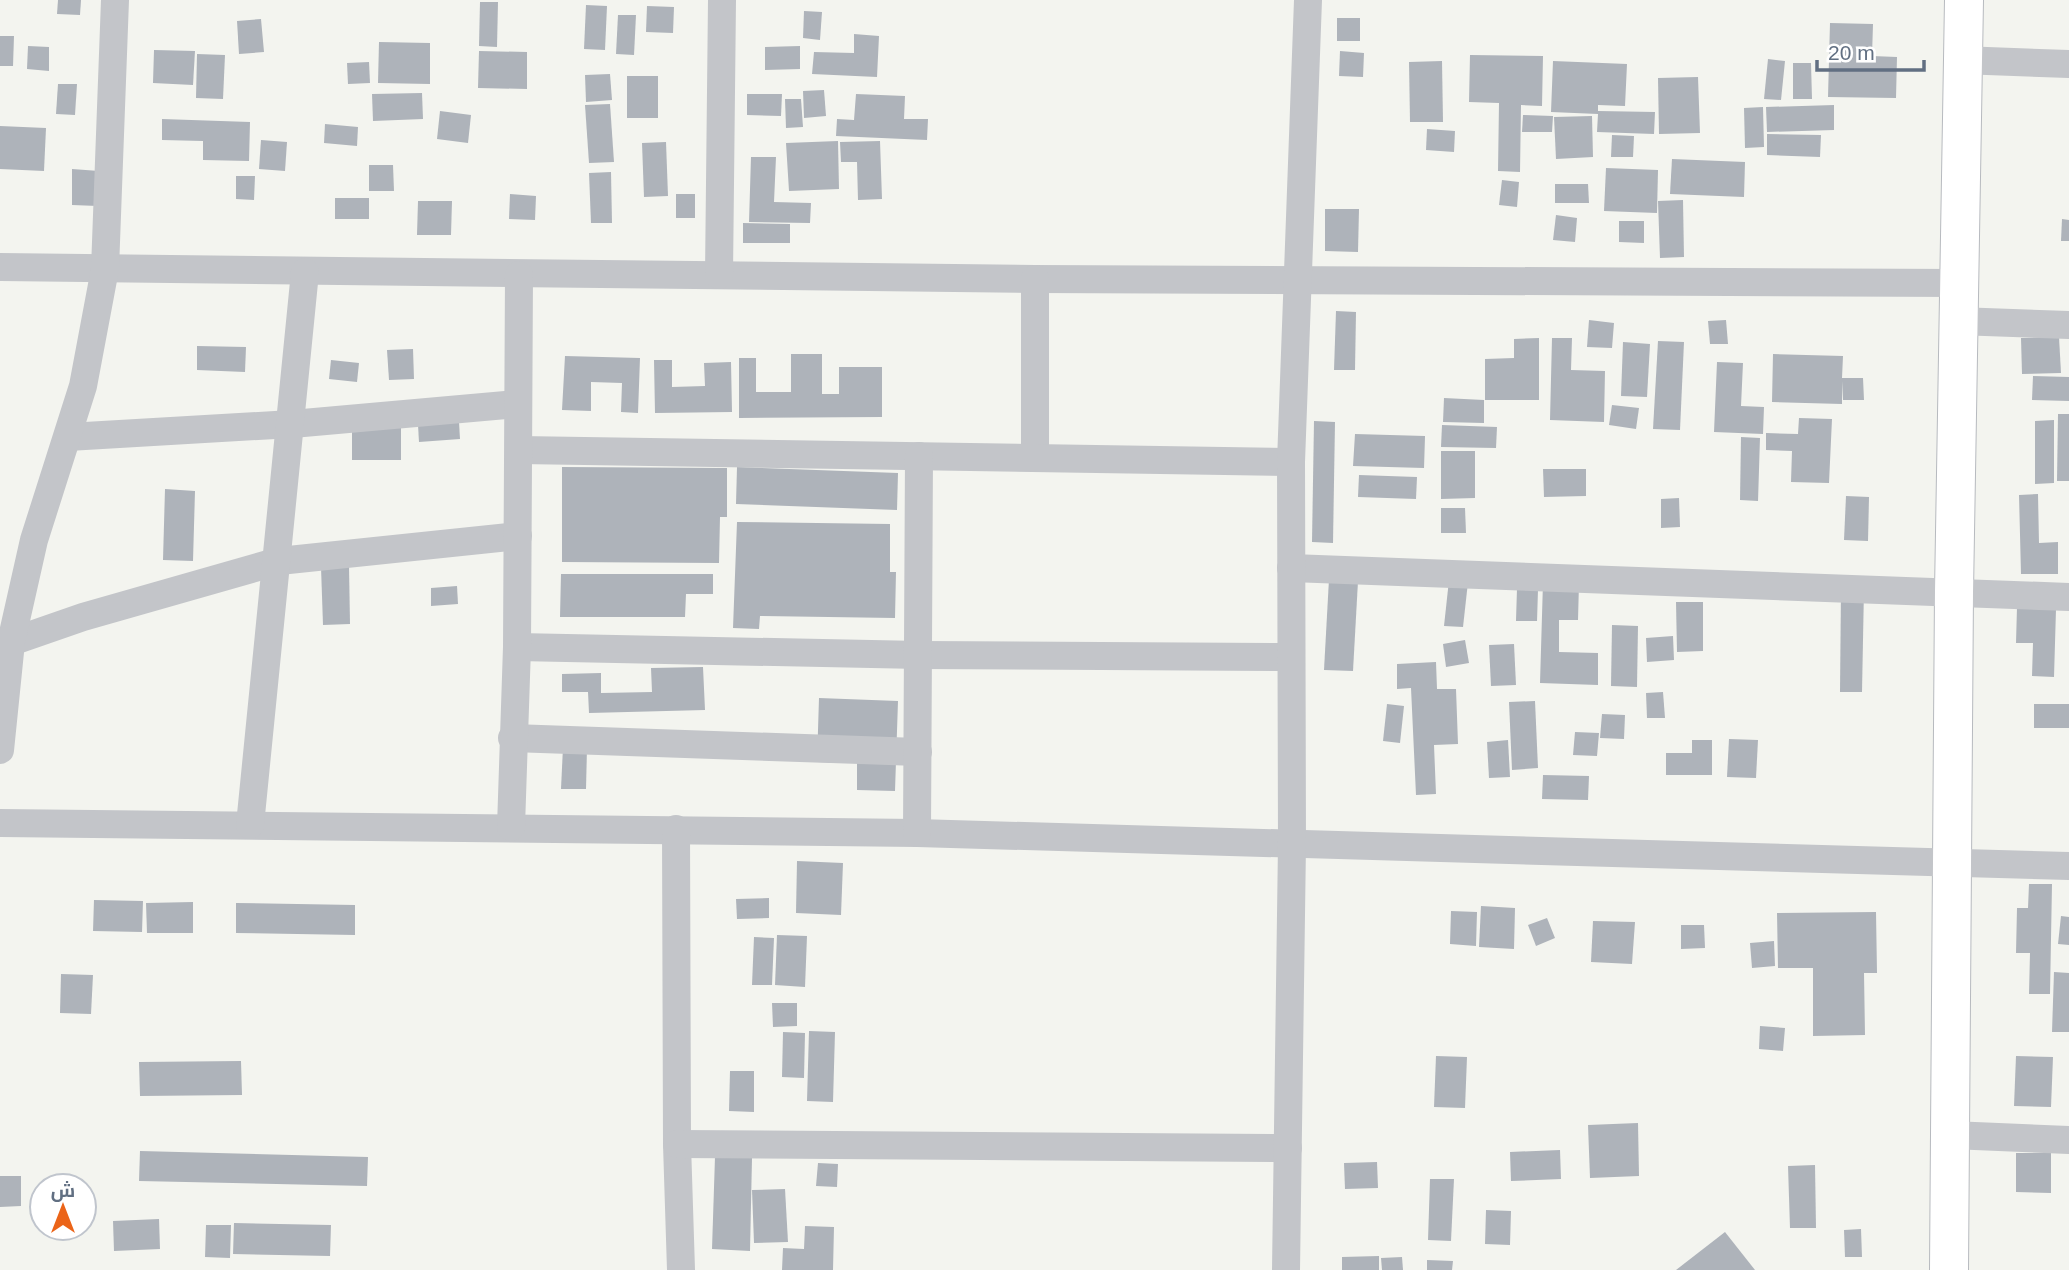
<svg xmlns="http://www.w3.org/2000/svg" width="2069" height="1270" font-family="Arial,Cairo,sans-serif">
<style>
.building{fill:#aeb3ba}
.lines{fill:none;stroke-linecap:round;stroke-linejoin:round}
.secondary-casing{stroke:#b7babf;stroke-width:40}
.minor{stroke:#c3c5c9;stroke-width:28}
.secondary{stroke:#fff;stroke-width:38}
</style>
<rect width="100%" height="100%" fill="#f3f4ef"/>
<g class="building">
<path d="M58 0H81L80 15 57 14Z"/>
<path d="M480 2H498L497 47 479 46Z"/>
<path d="M586 5 607 6 605 50 584 49Z"/>
<path d="M647 6 674 7 673 33 646 32Z"/>
<path d="M804 11 822 12 820 40 803 38Z"/>
<path d="M618 15H636L634 55 616 54Z"/>
<rect x="1337" y="18" width="23" height="23"/>
<path d="M261 19 264 52 239 54 237 21Z"/>
<path d="M1830 23 1873 24 1872 56 1897 57 1896 98 1828 97Z"/>
<path d="M854 34 879 36 877 77 812 74 814 52 854 53Z"/>
<path d="M0 36H14L13 66H0Z"/>
<path d="M379 42 430 43V84L378 83Z"/>
<path d="M28 46 49 47V71L27 69Z"/>
<path d="M800 46V69L765 70V47Z"/>
<path d="M154 50 195 51 193 85 153 83Z"/>
<path d="M479 51 527 52V89L478 88Z"/>
<path d="M1340 51 1364 53 1363 77 1339 76Z"/>
<path d="M197 54 225 55 223 99 196 98Z"/>
<path d="M1470 55 1543 56 1542 106 1521 105 1520 172 1498 171 1499 103 1469 102Z"/>
<path d="M1768 59 1785 61 1781 100 1764 99Z"/>
<path d="M1442 61 1443 122H1410L1409 62Z"/>
<path d="M1553 61 1627 64 1625 106 1598 105V111L1655 112 1654 134 1597 132 1598 114 1551 112Z"/>
<path d="M369 62 370 83 348 84 347 63Z"/>
<path d="M1793 63H1811L1812 99H1793Z"/>
<path d="M610 74 612 100 586 102 585 75Z"/>
<rect x="627" y="76" width="31" height="42"/>
<path d="M1698 77 1700 133 1659 134 1658 78Z"/>
<path d="M58 84H77L75 115 56 114Z"/>
<path d="M824 90 826 116 804 118 803 91Z"/>
<path d="M422 93 423 119 373 121 372 94Z"/>
<path d="M747 94H782L781 116 747 115Z"/>
<path d="M856 94 905 96 904 119H928L927 140 836 136 837 119 854 120Z"/>
<path d="M785 99H801L803 127 786 128Z"/>
<path d="M610 104 614 162 589 163 585 105Z"/>
<path d="M1834 105V130L1767 132 1766 107Z"/>
<path d="M1763 107 1764 147 1745 148 1744 108Z"/>
<path d="M440 111 471 115 468 143 437 139Z"/>
<path d="M1523 115 1553 116 1552 132H1522Z"/>
<path d="M1592 116 1593 157 1556 159 1554 117Z"/>
<path d="M162 119 250 122 249 161 203 160V141L162 140Z"/>
<path d="M325 124 358 127 357 146 324 143Z"/>
<path d="M0 126 46 128 44 171 0 169Z"/>
<path d="M1427 129 1455 131 1454 152 1426 150Z"/>
<path d="M1767 134 1821 135 1820 157 1767 155Z"/>
<path d="M1612 135 1634 136 1633 157H1611Z"/>
<path d="M261 140 287 142 285 171 259 169Z"/>
<path d="M838 141 839 189 789 191 786 143Z"/>
<path d="M880 141 882 199 858 200 857 162H841L840 142Z"/>
<path d="M666 142 668 196 644 197 642 143Z"/>
<path d="M751 157H776L774 202 811 203 810 223 749 222Z"/>
<path d="M1672 159 1745 162 1744 197 1670 194Z"/>
<path d="M369 165H393L394 191H369Z"/>
<path d="M1606 168 1658 170 1657 213 1604 211Z"/>
<path d="M72 169 99 171 98 206 72 205Z"/>
<path d="M611 172 612 223H591L589 173Z"/>
<path d="M236 176H255L254 200 236 199Z"/>
<path d="M1502 180 1519 182 1517 207 1499 205Z"/>
<path d="M1555 184H1588L1589 203H1555Z"/>
<path d="M510 194 536 196 535 220 509 219Z"/>
<rect x="676" y="194" width="19" height="24"/>
<rect x="335" y="198" width="34" height="21"/>
<path d="M1683 200 1684 257 1660 258 1658 201Z"/>
<path d="M418 201H452L451 235H417Z"/>
<path d="M1325 209H1359L1358 252 1325 251Z"/>
<path d="M1556 215 1577 218 1575 242 1553 240Z"/>
<path d="M2062 219 2069 220V241H2061Z"/>
<path d="M1619 221H1644V243L1619 242Z"/>
<path d="M743 223 790 224V243H743Z"/>
<path d="M1336 311 1356 312 1355 370H1334Z"/>
<path d="M1589 320 1614 323 1612 348 1587 347Z"/>
<path d="M1726 320 1728 344H1710L1708 321Z"/>
<path d="M2059 337 2061 373 2022 374 2021 338Z"/>
<path d="M1539 338V400H1485V359L1514 358V339Z"/>
<path d="M1552 338H1572L1571 370 1605 371 1604 422 1550 420Z"/>
<path d="M1658 341 1684 342 1680 430 1653 429Z"/>
<path d="M1623 342 1650 344 1647 397 1621 396Z"/>
<path d="M197 346 246 347 245 372 197 370Z"/>
<path d="M413 349 414 379 389 380 387 350Z"/>
<path d="M791 354H822V394H839V367H882V417L739 418V358H756V392H791Z"/>
<path d="M1773 354 1843 356 1842 378H1863L1864 400H1843L1842 381V404L1772 402Z"/>
<path d="M565 356 640 358 638 413 621 412 622 383 591 382V411L562 410Z"/>
<path d="M331 360 359 363 357 382 329 379Z"/>
<path d="M654 360H672V387L705 386 704 363 731 362 732 412 655 413Z"/>
<path d="M1717 362 1743 363 1741 406 1764 407 1763 434 1714 432Z"/>
<path d="M2033 376 2069 377V401L2032 400Z"/>
<path d="M1444 398 1484 400V423L1443 422Z"/>
<path d="M1612 405 1639 408 1636 429 1609 425Z"/>
<path d="M2058 414H2069V481H2057Z"/>
<path d="M1799 418 1832 419 1829 483 1791 482 1792 451 1766 450V433L1798 434Z"/>
<path d="M2054 420V483L2035 484V421Z"/>
<path d="M1314 421 1335 422 1333 543 1312 542Z"/>
<path d="M459 422 460 439 419 442 418 425Z"/>
<rect x="352" y="425" width="49" height="35"/>
<path d="M1442 425 1497 427 1496 448 1441 447Z"/>
<path d="M1355 434 1425 436 1424 468 1353 466Z"/>
<path d="M1741 437 1760 438 1758 501 1740 500Z"/>
<path d="M1441 451H1475V498L1441 499Z"/>
<path d="M562 467 727 468V517H720L719 563 562 562Z"/>
<path d="M737 467 898 473 897 510 736 504Z"/>
<path d="M1543 469H1586V496L1544 497Z"/>
<path d="M1359 475 1417 477 1416 499 1358 497Z"/>
<path d="M165 489 195 491 193 561 163 560Z"/>
<path d="M2038 494 2039 543 2058 542V574H2021L2019 495Z"/>
<path d="M1846 496 1869 497 1868 541 1844 540Z"/>
<path d="M1679 498 1680 527 1661 528V499Z"/>
<path d="M1441 508H1465L1466 533H1441Z"/>
<path d="M737 522 890 524V572H896L895 618 760 616 759 629 733 628Z"/>
<path d="M349 566 350 624 323 625 321 567Z"/>
<path d="M561 574H713V594H686L685 617H560Z"/>
<path d="M1329 579 1358 581 1353 671 1324 670Z"/>
<path d="M1449 580 1468 582 1463 627 1444 626Z"/>
<path d="M1543 582 1579 583 1578 620H1559V652L1598 653V685L1540 683Z"/>
<path d="M457 586 458 604 431 606V588Z"/>
<path d="M1517 588 1538 589 1537 621H1516Z"/>
<path d="M1841 588H1864L1862 692H1840Z"/>
<path d="M1676 602H1703V651L1677 652Z"/>
<path d="M2017 607 2056 609 2054 677 2032 676 2033 643H2016Z"/>
<path d="M1612 625 1638 626 1637 687 1611 686Z"/>
<path d="M1673 636 1674 660 1647 662 1646 638Z"/>
<path d="M1465 640 1469 663 1446 667 1443 644Z"/>
<path d="M1514 644 1516 685 1491 686 1489 645Z"/>
<path d="M1436 662 1437 689H1456L1458 744 1434 745 1436 794 1416 795 1411 688 1397 689V664Z"/>
<path d="M703 667 705 710 589 713 588 692H562V674L601 673V693L652 692 651 668Z"/>
<path d="M1663 692 1665 718H1647L1646 693Z"/>
<path d="M819 698 898 701 895 791 857 790V763L817 762Z"/>
<path d="M1535 701 1538 768 1512 770 1509 702Z"/>
<path d="M1387 704 1404 706 1400 743 1383 741Z"/>
<rect x="2034" y="704" width="35" height="24"/>
<path d="M1602 714 1625 715 1624 739 1600 738Z"/>
<path d="M1575 732 1599 733 1597 756 1573 755Z"/>
<path d="M1729 739 1758 740 1756 778 1727 777Z"/>
<path d="M1508 740 1510 777 1489 778 1487 742Z"/>
<path d="M1692 740H1712V775H1666V753H1692Z"/>
<path d="M563 747 587 748 586 789H561Z"/>
<path d="M1543 775 1589 776 1588 800 1542 799Z"/>
<path d="M797 861 843 863 841 915 796 913Z"/>
<path d="M2029 884H2052L2050 994H2029L2030 953H2016L2017 908H2028Z"/>
<path d="M769 898V918L737 919 736 899Z"/>
<path d="M94 900 143 901 142 932 93 931Z"/>
<path d="M193 902V933H147L146 903Z"/>
<path d="M236 903 355 905V935L236 933Z"/>
<path d="M1481 906 1515 908 1514 949 1479 947Z"/>
<path d="M1451 911 1477 912 1476 946 1450 944Z"/>
<path d="M1876 912 1877 973H1864L1865 1035 1813 1036V968H1778L1777 913Z"/>
<path d="M2061 916 2069 917V945L2058 944Z"/>
<path d="M1547 918 1555 938 1536 946 1528 925Z"/>
<path d="M1593 921 1635 922 1632 964 1591 962Z"/>
<path d="M1681 925H1704L1705 948 1681 949Z"/>
<path d="M777 935 807 936 805 987 775 985Z"/>
<path d="M754 937 774 938 772 985H752Z"/>
<path d="M1774 941 1775 966 1752 968 1750 943Z"/>
<path d="M2054 972 2069 973V1032H2052Z"/>
<path d="M61 974 93 975 91 1014 60 1013Z"/>
<path d="M772 1003H797V1026L773 1027Z"/>
<path d="M1760 1026 1785 1028 1783 1051 1759 1049Z"/>
<path d="M809 1031 835 1032 833 1102 807 1101Z"/>
<path d="M783 1032 805 1033 804 1078 782 1077Z"/>
<path d="M1436 1056 1467 1057 1465 1108 1434 1107Z"/>
<path d="M2016 1056 2053 1057 2051 1107 2014 1106Z"/>
<path d="M241 1061 242 1095 140 1096 139 1062Z"/>
<path d="M730 1071H754V1112L729 1111Z"/>
<path d="M1638 1123 1639 1176 1590 1178 1588 1125Z"/>
<path d="M1560 1150 1561 1179 1511 1181 1510 1152Z"/>
<path d="M140 1151 368 1157 367 1186 139 1181Z"/>
<path d="M2016 1153H2051V1193L2016 1192Z"/>
<path d="M715 1157 752 1158 750 1251 712 1249Z"/>
<path d="M1377 1162 1378 1188 1345 1189 1344 1163Z"/>
<path d="M818 1163 838 1164 837 1187 816 1186Z"/>
<path d="M1815 1165 1816 1228H1790L1788 1166Z"/>
<path d="M0 1176H21V1206L0 1207Z"/>
<path d="M1430 1179H1454L1451 1241 1428 1240Z"/>
<path d="M785 1189 788 1242 754 1243 752 1190Z"/>
<path d="M1486 1210 1511 1211 1510 1245 1485 1244Z"/>
<path d="M159 1219 160 1249 114 1251 113 1221Z"/>
<path d="M234 1223 331 1225 330 1256 233 1254Z"/>
<path d="M206 1225H231L230 1258 205 1257Z"/>
<path d="M805 1226 834 1227 833 1270H782L783 1248 804 1249Z"/>
<path d="M1861 1229 1862 1257H1845L1844 1230Z"/>
<path d="M1725 1232 1755 1270H1676Z"/>
<path d="M1379 1256V1270H1342V1257Z"/>
<path d="M1402 1257 1403 1270H1382L1381 1258Z"/>
<path d="M1427 1260 1453 1261 1452 1270H1427Z"/>
</g>
<g class="lines">
<defs>
<path id="secondary" d="M1949 1270 1954 592 1964 0"/>
</defs>
<use href="#secondary" class="secondary-casing"/>
<g class="minor">
<path d="M1960 60 2069 64"/>
<path d="M0 267 1035 279 1959 283"/>
<path d="M719 275 722 0"/>
<path d="M1035 279V457"/>
<path d="M1957 321 2069 325"/>
<path d="M68 437 292 424 517 404"/>
<path d="M519 450 1291 462"/>
<path d="M1291 568 2069 597"/>
<path d="M11 642 83 617 279 561 518 536"/>
<path d="M517 647 920 655 1291 657"/>
<path d="M512 738 918 752"/>
<path d="M0 750 11 642 34 540 83 386 105 269 115 0"/>
<path d="M0 823 917 833 2069 866"/>
<path d="M250 825 305 272"/>
<path d="M511 827 517 647 519 275"/>
<path d="M676 829 677 1144 681 1270"/>
<path d="M917 833 919 456"/>
<path d="M1951 1135 2069 1140"/>
<path d="M677 1144 1288 1148"/>
<path d="M1286 1270 1292 844 1291 462 1308 0"/>
</g>
<use href="#secondary" class="secondary"/>
</g>
<g transform="translate(63 1207)"><circle r="33" fill="#ffffff" stroke="#c0c5cd" stroke-width="2"/>
<path d="M0-5L12 26L0 18L-12 26Z" fill="#eb6418"/>
<text y="-10" font-size="19" font-weight="bold" text-anchor="middle" fill="#616f82">ش</text>
</g>
<path d="M1817 60v10h107v-10" fill="none" stroke="#616f82" stroke-width="3.5"/>
<text x="1828" y="60" font-size="21" fill="#616f82" stroke="#ffffff" stroke-width="5" paint-order="stroke">20 m</text>
</svg>
